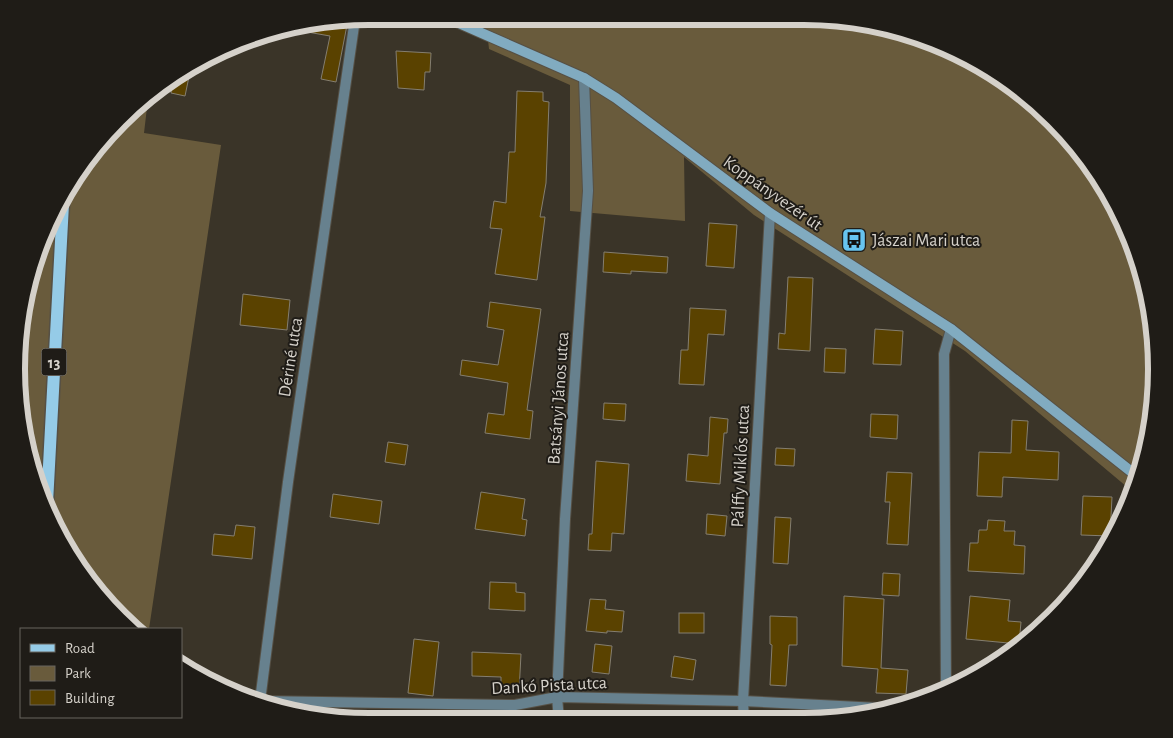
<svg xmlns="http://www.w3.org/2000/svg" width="1173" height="738" font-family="'Alegreya Sans',sans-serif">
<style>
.green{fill:#695b3c}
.building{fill:#5a4200;stroke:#847e70}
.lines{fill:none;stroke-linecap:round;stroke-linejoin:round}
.street-casing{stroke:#565045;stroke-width:12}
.secondary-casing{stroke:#565045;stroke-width:12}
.primary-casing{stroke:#565045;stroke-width:15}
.street{stroke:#67818e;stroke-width:10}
.secondary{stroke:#81abc0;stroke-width:10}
.primary{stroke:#95cbe7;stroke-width:12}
.labels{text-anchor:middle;stroke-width:4;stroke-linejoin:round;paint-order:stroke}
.shield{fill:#1f1c17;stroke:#9e9b94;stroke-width:1}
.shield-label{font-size:16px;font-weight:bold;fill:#d5d1ca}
.street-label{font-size:18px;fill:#d5d1ca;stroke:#1f1c17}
.poi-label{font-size:18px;fill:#d5d1ca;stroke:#1f1c17;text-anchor:start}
.rim{fill:none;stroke:#d5d1ca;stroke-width:6}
</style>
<rect width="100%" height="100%" fill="#3a3428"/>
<g class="green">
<path d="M431 17 850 19 939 43 1019 89 1069 137 1110 193 1138 256 1154 323 1156 392 1145 461 1133 492 965 351 754 215 684 157 685 221 570 211V85L489 49 488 40Z"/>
<path d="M148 99 144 133 221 145 149 629H136L76 565 28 461 16 369 35 255 89 154Z"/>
</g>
<g class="building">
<path d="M333 22 347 25 336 82 321 79 330 36 296 30Z"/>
<path d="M396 51 431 53 430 72H425L424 90 398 88Z"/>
<path d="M191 67 185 96 171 93 174 75Z"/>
<path d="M517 91 543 92V101L549 102 546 183 540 217H545L537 280 495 274 502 229 490 228 494 201 506 203 509 152H515Z"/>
<path d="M709 223 737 225 734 268 706 266Z"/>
<path d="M604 252 668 257 667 273 631 271V274L603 272Z"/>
<path d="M788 277 813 278 810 351 778 349 779 333 785 334Z"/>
<path d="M243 294 290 300 287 330 240 325Z"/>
<path d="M490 302 541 309 527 410 533 411 530 439 485 433 488 413 504 415 508 383 460 375 462 360 498 365 504 330 487 327Z"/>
<path d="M690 308 726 310 724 335 708 334 704 385 679 384 681 350H688Z"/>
<path d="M875 329 903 331 901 365 873 364Z"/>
<path d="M825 348 846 349 845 373 824 372Z"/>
<path d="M604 403 626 404 625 421 603 419Z"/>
<path d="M871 414 898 415 897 439 870 437Z"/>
<path d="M710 417 728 419 727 433H724L720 484 686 481 688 454 708 456Z"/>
<path d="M1012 420 1028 421 1026 450 1059 452 1058 480 1003 477 1002 497 977 496 979 452 1011 453Z"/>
<path d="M388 442 408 445 405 465 385 462Z"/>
<path d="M776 448 795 449 794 466 775 465Z"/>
<path d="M596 461 629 464 624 534 612 533 611 551 588 550 589 534H592Z"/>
<path d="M887 472 912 473 908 545 887 544 890 502H885Z"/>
<path d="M481 492 525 499 522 519 527 520 525 536 475 529Z"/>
<path d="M333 494 382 501 379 524 330 517Z"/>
<path d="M1083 496 1112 497 1110 536 1081 535Z"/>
<path d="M707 514 727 516 725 536 706 534Z"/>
<path d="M775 517 791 518 788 564 773 563Z"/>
<path d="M988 520 1005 521 1004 531H1015L1014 545 1025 546 1024 574 968 571 970 543H978L979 530H987Z"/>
<path d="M236 525 255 527 252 559 212 555 214 534 234 536Z"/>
<path d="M883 573 900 574 899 596 882 595Z"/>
<path d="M490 582 516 583V592L525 593V611L489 609Z"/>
<path d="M844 596 884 599 881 668 908 670 906 694 876 693 878 669 842 666Z"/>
<path d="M970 596 1010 600 1008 621 1021 622 1019 644 966 639Z"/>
<path d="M590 599 606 600 605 609 624 611 622 632 607 631V633L586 631Z"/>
<rect x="679" y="613" width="25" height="20"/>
<path d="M770 616 797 617V645H789L786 686 770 685 772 645 770 644Z"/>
<path d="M414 639 439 642 433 696 408 693Z"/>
<path d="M595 644 612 646 609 674 592 672Z"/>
<path d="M472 652 521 654 519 692 501 691V677L472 676Z"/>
<path d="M674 656 696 660 693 680 671 677Z"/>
</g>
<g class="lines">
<defs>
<g id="street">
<path d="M355 19 288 482 260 701 515 705 557 697 743 701 898 709"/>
<path d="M946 691 944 354 951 329"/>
<path d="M559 720 557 697 565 519 588 191 584 78"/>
<path d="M744 721 743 701 770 213"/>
</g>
<path id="secondary" d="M445 17 584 78 616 98 770 213 951 329 1138 477"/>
<path id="primary" d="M47 503 63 204"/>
</defs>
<use href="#street" class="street-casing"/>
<use href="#secondary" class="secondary-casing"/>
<use href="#primary" class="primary-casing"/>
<use href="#street" class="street"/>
<use href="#secondary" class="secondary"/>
<use href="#primary" class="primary"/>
</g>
<defs>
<symbol id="bus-square" viewBox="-11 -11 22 22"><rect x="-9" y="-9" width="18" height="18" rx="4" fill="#67c4f0" stroke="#1f1c17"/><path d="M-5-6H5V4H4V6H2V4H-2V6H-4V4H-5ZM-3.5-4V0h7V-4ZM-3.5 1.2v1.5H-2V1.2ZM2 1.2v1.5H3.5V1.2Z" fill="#111"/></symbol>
</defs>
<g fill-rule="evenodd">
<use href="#bus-square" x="840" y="226" width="28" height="28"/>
</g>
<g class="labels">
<rect class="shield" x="41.5" y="348.5" width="25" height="27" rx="4"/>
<g class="shield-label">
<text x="54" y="368">13</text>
</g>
<g class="street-label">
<text transform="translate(773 193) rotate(35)" y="6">Koppányvezér út</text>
<text transform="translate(290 357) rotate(-81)" y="6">Dériné utca</text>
<text transform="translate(558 398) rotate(-86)" y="6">Batsányi János utca</text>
<text transform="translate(740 466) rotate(-87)" y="6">Pálffy Miklós utca</text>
<text transform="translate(549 685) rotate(-3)" y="6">Dankó Pista utca</text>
</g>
<g class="poi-label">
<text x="872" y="246">Jászai Mari utca</text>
</g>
</g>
<path d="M0 0H1173V738H0ZM369 25H804A344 344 0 0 1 1148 369V369A344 344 0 0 1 804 713H369A344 344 0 0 1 25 369V369A344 344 0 0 1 369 25Z" fill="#1f1c17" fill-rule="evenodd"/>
<path class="rim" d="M369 25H804A344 344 0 0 1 1148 369V369A344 344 0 0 1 804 713H369A344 344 0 0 1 25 369V369A344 344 0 0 1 369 25Z"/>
<rect x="20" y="628" width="162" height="90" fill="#1f1c17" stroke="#68645f"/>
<rect x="30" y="644" width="25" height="8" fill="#95cbe7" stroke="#68645f"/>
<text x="65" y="653" font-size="15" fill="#d5d1ca">Road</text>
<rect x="30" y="666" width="25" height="15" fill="#695b3c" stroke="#68645f"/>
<text x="65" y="678" font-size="15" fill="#d5d1ca">Park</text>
<rect x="30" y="690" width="25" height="15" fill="#5a4200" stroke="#68645f"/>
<text x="65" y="703" font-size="15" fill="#d5d1ca">Building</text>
</svg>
